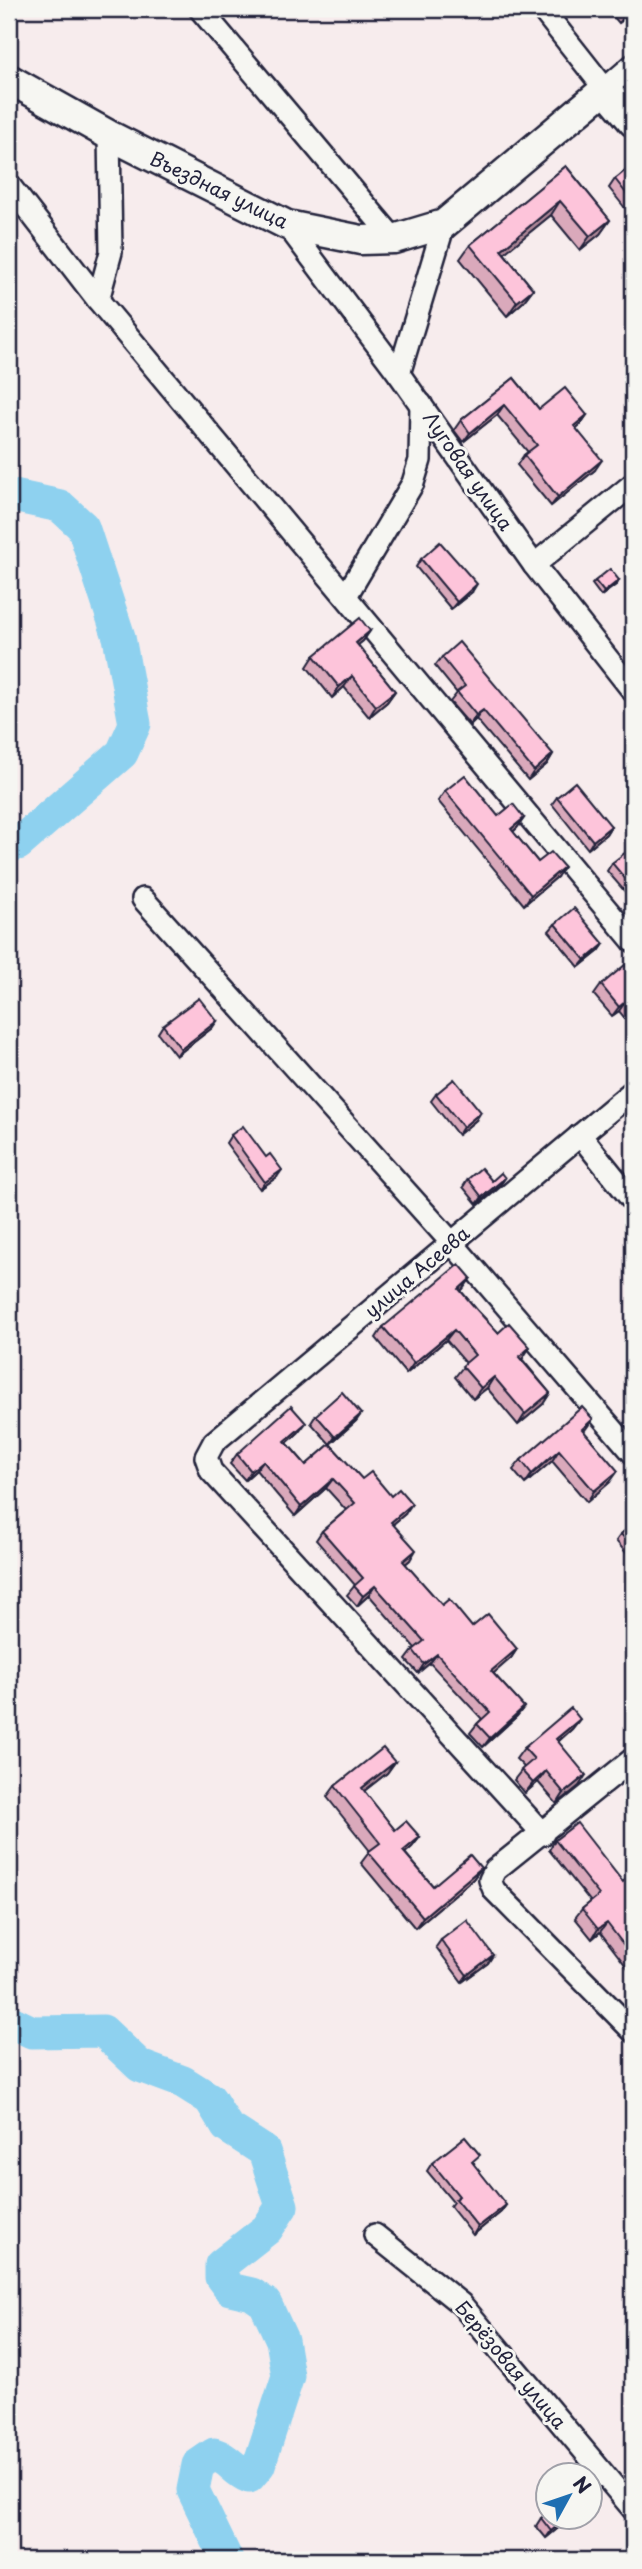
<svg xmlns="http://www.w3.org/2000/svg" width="642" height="2569" font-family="'Playpen Sans',sans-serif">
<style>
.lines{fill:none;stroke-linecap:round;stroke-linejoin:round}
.river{stroke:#8ed1ef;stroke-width:33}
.minor-casing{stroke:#22223b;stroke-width:26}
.tertiary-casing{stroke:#22223b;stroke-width:33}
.minor{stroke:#f6f6f2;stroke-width:21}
.tertiary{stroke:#f6f6f2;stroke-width:28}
.wall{fill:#daa9bb;stroke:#22223b;stroke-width:2}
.shaded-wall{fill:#b18999;stroke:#22223b;stroke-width:2}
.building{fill:#fdc4da;stroke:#22223b;stroke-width:2}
.labels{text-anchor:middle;stroke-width:6;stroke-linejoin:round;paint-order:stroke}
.street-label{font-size:19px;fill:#22223b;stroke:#f6f6f2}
</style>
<rect width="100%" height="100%" fill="#f7eced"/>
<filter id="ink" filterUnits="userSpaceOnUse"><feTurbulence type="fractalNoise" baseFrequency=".0143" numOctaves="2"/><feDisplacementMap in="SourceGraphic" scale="14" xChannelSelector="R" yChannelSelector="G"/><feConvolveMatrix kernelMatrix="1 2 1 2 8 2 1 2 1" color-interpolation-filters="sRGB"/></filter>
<g filter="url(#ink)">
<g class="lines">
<g class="river">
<path d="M9 495 60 506 83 527 119 637 135 724 122 753 18 844 9 846"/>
<path d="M9 2021 32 2032 103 2031 140 2066 183 2082 210 2099 227 2127 264 2151 282 2206 267 2229 221 2265V2277L230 2289 252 2294 265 2303 282 2340 288 2376 259 2465 249 2477C234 2471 230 2459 214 2454L198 2465 193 2490 227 2560"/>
</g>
<defs>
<g id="minor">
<path d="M200 9 394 239"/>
<path d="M542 9 605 89 633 65"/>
<path d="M9 185 98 300 633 941"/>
<path d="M444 224 399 374 534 565 633 691"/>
<path d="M287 225 399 374"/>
<path d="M98 300 111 252 109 135"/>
<path d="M534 565 633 484"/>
<path d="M346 596 413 483 420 460 421 404"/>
<path d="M143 899 452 1243 633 1453"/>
<path d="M580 1135 633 1201"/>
<path d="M633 1759 495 1870 490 1880 494 1890 633 2031"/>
<path d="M543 1834 211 1471 206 1457 214 1442 633 1091"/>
<path d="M375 2235 461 2304 633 2509"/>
</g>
<path id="tertiary" d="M9 79 109 135 287 225 361 240 394 239 444 224 605 89 633 122"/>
</defs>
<use href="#minor" class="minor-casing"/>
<use href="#tertiary" class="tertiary-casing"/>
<use href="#minor" class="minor"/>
<use href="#tertiary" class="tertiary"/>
</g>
<g class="wall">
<path d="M607 9H633V12L619 23Z"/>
<path d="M566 166 610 220 600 234 580 250 551 215 504 253 533 289 523 302 507 316 460 259 470 245Z"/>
<path d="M633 168V218L609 188 615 179Z"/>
<path d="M514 378 539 409 587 415 580 425 576 428 595 470 551 506 517 465 524 455 528 452 497 415 463 442 454 430 461 420Z"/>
<path d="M421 559 472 592 451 609 416 567Z"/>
<path d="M619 580 617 584 601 596 592 584 595 581Z"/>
<path d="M370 631 363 641 358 645 395 691 387 702 369 717 344 687 332 698 307 667 314 656Z"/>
<path d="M442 657 553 754 547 764 528 780 476 719 470 725 450 702 457 693 435 666Z"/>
<path d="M633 657V670L628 664Z"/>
<path d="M445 791 498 816 524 818 517 828 513 832 538 862 557 877 524 905 438 801Z"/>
<path d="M557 797 611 826 606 834 588 849 552 804Z"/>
<path d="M633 853V901L607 871 612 863Z"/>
<path d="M555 924 604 944 599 951 579 967 549 931Z"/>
<path d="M633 974V1028L619 1011 612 1016 594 995 601 985Z"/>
<path d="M217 1021 212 1028 176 1056 158 1033 163 1025Z"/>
<path d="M436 1094 476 1120 458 1135 431 1101Z"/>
<path d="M231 1135 277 1177 260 1189 226 1143Z"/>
<path d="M505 1178 500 1185 477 1204 463 1187 468 1179 492 1181Z"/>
<path d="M471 1278 461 1291 477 1310 523 1358 522 1359 550 1393 543 1404 518 1425 487 1388 473 1399 455 1377 466 1363 446 1340 406 1374 376 1338 383 1327Z"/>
<path d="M361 1414 356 1421 330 1444 362 1479 405 1514 393 1524 410 1560 405 1564 442 1605 472 1627 517 1649 511 1658 493 1673 524 1707 517 1716 483 1747 470 1733 477 1724 482 1719 430 1663 418 1673 406 1660 415 1648 369 1595 357 1606 347 1595 355 1585 316 1540 322 1531 346 1510 326 1488 295 1516 256 1470 245 1480 230 1464 237 1454 299 1432 287 1443 306 1465 330 1444 311 1423 316 1415Z"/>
<path d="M584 1431 610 1482 587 1502 552 1461 525 1484 513 1470 521 1460Z"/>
<path d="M633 1524V1561L616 1541 621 1534Z"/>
<path d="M580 1719 572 1729 558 1742 579 1786 557 1804 538 1782 525 1793 514 1780 524 1767 516 1759 524 1748Z"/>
<path d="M395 1762 387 1773 364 1791 395 1830 420 1837 412 1847 405 1853 433 1886 481 1868 473 1879 415 1928 361 1863 370 1851 327 1797 335 1786Z"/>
<path d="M555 1840 623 1882 633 1873V1975L600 1932 592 1939 575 1918 582 1909 591 1902 549 1850Z"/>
<path d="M441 1940 493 1955 488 1963 462 1982 436 1947Z"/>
<path d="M432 2163H475L473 2164 506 2205 501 2212 473 2235 450 2206 453 2202 427 2171Z"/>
<path d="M573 2516 546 2538 536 2526 541 2518Z"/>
</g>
<g class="shaded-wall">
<path d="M632 9H633V12L619 23 626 14Z"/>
<path d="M560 201 551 215 491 264 501 250Z"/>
<path d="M610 220 600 234 580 250 590 236Z"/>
<path d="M533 289 523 302 507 316 517 302Z"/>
<path d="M504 405 497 415 463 442 470 433Z"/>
<path d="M587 415 580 425 567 436 574 426Z"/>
<path d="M602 460 595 470 551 506 558 497Z"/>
<path d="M619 580 617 584 601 596 604 592Z"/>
<path d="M477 584 472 592 451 609 457 602Z"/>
<path d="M370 631 363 641 348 653 356 643Z"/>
<path d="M352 676 344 687 332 698 339 687Z"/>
<path d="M395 691 387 702 369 717 376 706Z"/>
<path d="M483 710 476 719 470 725 476 715Z"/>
<path d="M553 754 547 764 528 780 534 771Z"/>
<path d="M524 818 517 828 504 839 511 829Z"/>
<path d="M611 826 606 834 588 849 593 841Z"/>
<path d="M564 867 557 877 524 905 531 895Z"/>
<path d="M604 944 599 951 579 967 585 960Z"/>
<path d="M626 1001 619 1011 612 1016 619 1007Z"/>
<path d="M217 1021 212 1028 176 1056 181 1049Z"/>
<path d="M481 1112 476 1120 458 1135 463 1127Z"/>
<path d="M282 1170 277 1177 260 1189 265 1182Z"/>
<path d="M505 1178 500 1185 477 1204 482 1197Z"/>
<path d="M471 1278 463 1289 451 1299 459 1289Z"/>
<path d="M454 1330 446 1340 406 1374 414 1363Z"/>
<path d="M530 1347 523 1358 512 1367 519 1357Z"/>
<path d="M494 1377 487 1388 473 1399 481 1388Z"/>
<path d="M550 1393 543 1404 518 1425 525 1414Z"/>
<path d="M361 1414 356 1421 330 1444 335 1437Z"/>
<path d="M593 1419 585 1430 574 1439 582 1429Z"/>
<path d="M306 1423 299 1432 279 1450 285 1441Z"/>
<path d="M559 1450 552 1461 525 1484 532 1474Z"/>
<path d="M263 1461 256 1470 245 1480 251 1471Z"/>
<path d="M618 1471 610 1482 587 1502 594 1491Z"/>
<path d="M333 1479 326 1488 295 1516 301 1507Z"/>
<path d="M412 1504 405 1514 385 1531 391 1522Z"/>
<path d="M416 1550 410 1560 397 1571 403 1561Z"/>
<path d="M375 1586 369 1595 357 1606 363 1596Z"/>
<path d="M517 1649 511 1658 485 1681 491 1671Z"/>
<path d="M437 1654 430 1663 418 1673 424 1664Z"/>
<path d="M524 1707 517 1716 483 1747 490 1738Z"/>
<path d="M580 1719 572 1729 548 1750 556 1739Z"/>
<path d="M395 1762 387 1773 354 1799 362 1788Z"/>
<path d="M546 1771 538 1782 525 1793 533 1783Z"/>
<path d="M586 1775 579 1786 557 1804 564 1793Z"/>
<path d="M420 1837 412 1847 396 1861 403 1851Z"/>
<path d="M481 1868 473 1879 415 1928 423 1917Z"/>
<path d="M607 1923 600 1932 592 1939 598 1929Z"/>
<path d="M493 1955 488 1963 462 1982 467 1975Z"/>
<path d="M506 2205 501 2212 473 2235 478 2227Z"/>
<path d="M569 2516H573L546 2538 551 2531Z"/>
</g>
<g class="building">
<path d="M622 9H632L626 14Z"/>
<path d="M566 166 610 220 590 236 560 201 501 250 533 289 517 302 470 245Z"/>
<path d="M631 166 633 168V202L615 179Z"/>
<path d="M514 378 539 409 565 388 587 415 574 426 602 460 558 497 524 455 537 445 504 405 470 433 461 420Z"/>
<path d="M440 542 477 584 457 602 421 559Z"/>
<path d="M610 569 619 580 604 592 595 581Z"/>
<path d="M360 618 370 631 356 643 395 691 376 706 352 676 339 687 314 656Z"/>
<path d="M459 642 553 754 534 771 483 710 476 715 457 692 465 686 442 657Z"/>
<path d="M465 775 498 816 513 804 524 818 511 829 538 862 551 852 564 867 531 895 445 791Z"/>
<path d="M575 782 611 826 593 841 557 797Z"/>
<path d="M630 849 633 853V888L612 863Z"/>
<path d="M574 908 604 944 585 960 555 924Z"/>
<path d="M625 965 633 974V1011L626 1001 619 1007 601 985Z"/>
<path d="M199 998 217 1021 181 1049 163 1025Z"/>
<path d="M454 1079 481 1112 463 1127 436 1094Z"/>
<path d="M243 1126 266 1157 270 1154 282 1170 265 1182 231 1135Z"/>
<path d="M481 1168 492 1181 501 1173 505 1178 482 1197 468 1179Z"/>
<path d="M459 1264 471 1278 459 1289 477 1310 498 1333 509 1323 530 1347 519 1357 550 1393 525 1414 494 1377 481 1388 462 1366 475 1355 454 1330 414 1363 383 1327Z"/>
<path d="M342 1392 361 1414 335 1437 316 1415Z"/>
<path d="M291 1406 306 1423 285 1441 306 1465 330 1444 362 1479 371 1472 391 1496 399 1489 412 1504 391 1522 416 1550 403 1561 442 1605 449 1599 472 1627 488 1614 517 1649 491 1671 524 1707 490 1738 477 1724 490 1712 437 1654 424 1664 413 1650 424 1641 375 1586 363 1596 354 1586 363 1578 322 1531 355 1503 333 1479 301 1507 263 1461 251 1471 237 1454Z"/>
<path d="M582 1407 593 1419 582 1429 618 1471 594 1491 559 1450 532 1474 521 1460Z"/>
<path d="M633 1524V1548L621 1534Z"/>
<path d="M571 1708 580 1719 556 1739 586 1775 564 1793 546 1771 533 1783 521 1770 534 1759 524 1748Z"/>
<path d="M383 1748 395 1762 362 1788 395 1830 406 1821 420 1837 403 1851 433 1886 470 1855 481 1868 423 1917 368 1852 380 1843 335 1786Z"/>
<path d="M577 1823 623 1882 633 1873V1957L607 1923 598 1929 582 1909 599 1895 555 1840Z"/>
<path d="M467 1920 493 1955 467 1975 441 1940Z"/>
<path d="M465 2137 480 2155 472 2162 506 2205 478 2227 455 2199 459 2196 432 2163Z"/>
<path d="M590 2492 593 2497 590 2500Z"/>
<path d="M548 2513V2516H569L551 2531 541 2518Z"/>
</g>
</g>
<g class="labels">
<g class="street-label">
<text transform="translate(219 190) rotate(26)" y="7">Въездная улица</text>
<text transform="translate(468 471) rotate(55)" y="7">Луговая улица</text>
<text transform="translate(417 1272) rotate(-40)" y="7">улица Асеева</text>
<text transform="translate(511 2365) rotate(50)" y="7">Берёзовая улица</text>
</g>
</g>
<rect width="642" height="2569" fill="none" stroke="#f6f6f2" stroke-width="35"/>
<rect x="18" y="18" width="607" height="2534" fill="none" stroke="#22223b" stroke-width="2.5" filter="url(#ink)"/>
<g transform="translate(569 2496) rotate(50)"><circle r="33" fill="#f6f6f2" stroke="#a1a1a9" stroke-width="2"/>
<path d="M0-5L12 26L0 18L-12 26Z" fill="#1f6fb2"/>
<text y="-10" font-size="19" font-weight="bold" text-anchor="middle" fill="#22223b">N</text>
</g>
</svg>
